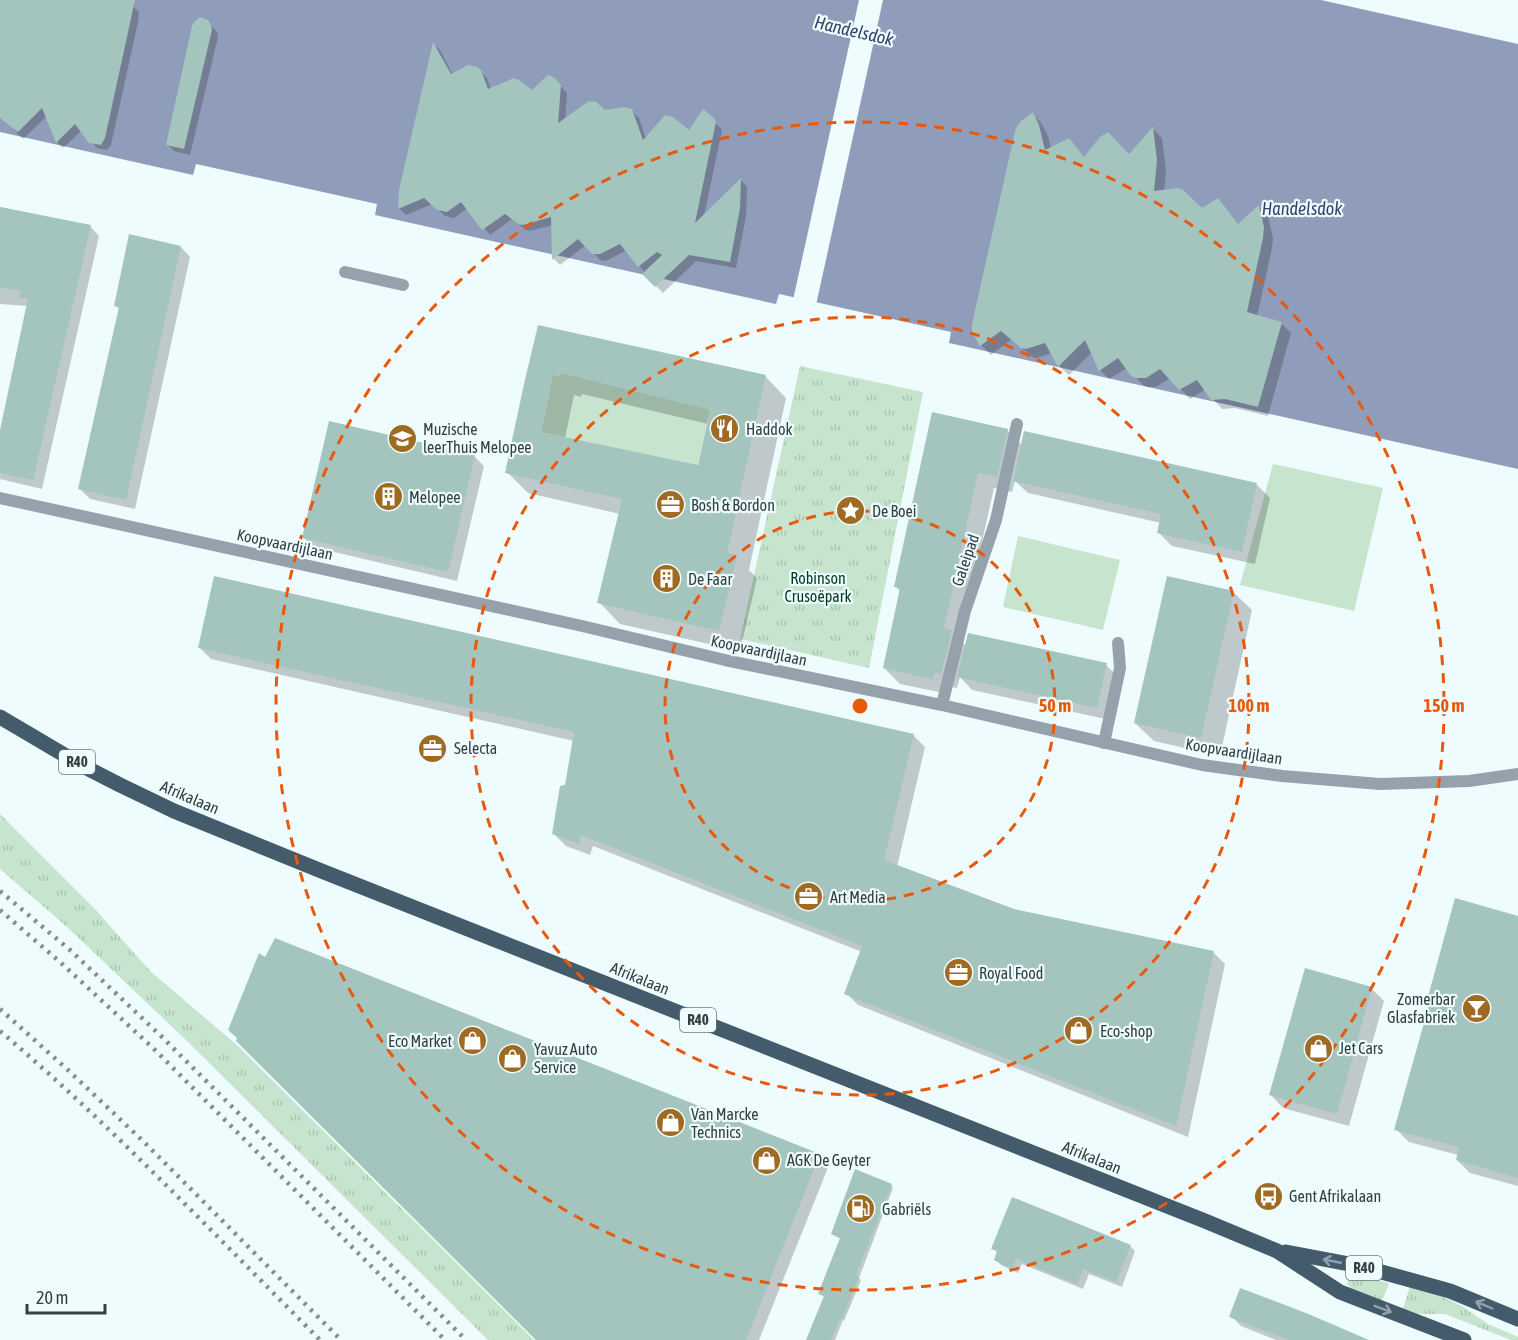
<svg xmlns="http://www.w3.org/2000/svg" width="1518" height="1340" font-family="'Asap Condensed',sans-serif">
<style>
.grass{fill:url(#grass-tufts)}
.garden{fill:#c6e4ce}
.water{fill:#909dba}
.pier{fill:#effcfe}
.shadow{fill:#0003;fill-rule:evenodd}
.building{fill:#a4c4be;fill-rule:evenodd}
.lines{fill:none;stroke-linecap:round;stroke-linejoin:round}
.pedestrian{stroke:#95a2ab;stroke-width:12}
.minor{stroke:#95a2ab;stroke-width:12}
.primary{stroke:#435b6b;stroke-width:15}
.rail{stroke:#818f91;stroke-width:4.5;stroke-dasharray:3 6;stroke-linecap:butt}
.oneway{stroke:#90a3ad}
.ring{fill:none;stroke:#e8590c;stroke-width:3;stroke-dasharray:10 8}
.labels{text-anchor:middle;stroke-width:4.5;stroke-linejoin:round;paint-order:stroke}
.shield{fill:#effcfe;stroke:#6b787a;stroke-width:1.5}
.shield-label{font-size:15px;font-weight:bold;fill:#324042}
.poi-label{font-size:16px;fill:#324042;stroke:#effcfe;text-anchor:start}
.street-label{font-size:16px;fill:#324042;stroke:#effcfe}
.park-label{font-size:16px;fill:#023a1d;stroke:#effcfe}
.water-label{font-size:18px;font-style:italic;fill:#31436d;stroke:#effcfe}
.centre{fill:#e8590c;stroke:#effcfe;stroke-width:3}
.ring-label{font-size:18px;text-anchor:middle;font-weight:bold;fill:#e8590c;stroke:#effcfe;stroke-width:4.5;stroke-linejoin:round;paint-order:stroke}
</style>
<defs>
<pattern id="grass-tufts" width="24" height="20" patternUnits="userSpaceOnUse" patternTransform="scale(1.5)"><rect width="24" height="20" fill="#c6e4ce"/><path d="M3 7l-1-3M5 7V3M7 7l1-3M15 17l-1-3M17 17v-4M19 17l1-3" fill="none" stroke="#abc5b2"/></pattern>
</defs>
<rect width="100%" height="100%" fill="#effcfe"/>
<g class="grass">
<path d="M800 366 923 392 869 668 740 639Z"/>
<path d="M0 814 95 909 151 972 238 1046 534 1340H488L187 1041 66 926 0 869Z"/>
<path d="M1356 1274 1385 1282 1389 1284 1382 1301 1352 1289 1347 1284 1350 1275Z"/>
<path d="M1410 1286 1441 1296 1462 1306 1488 1324 1518 1337V1340H1511L1445 1314H1415L1403 1309Z"/>
</g>
<g class="garden">
<path d="M537 371 560 376 561 373 710 409 690 500 683 462 541 432 550 391 533 387Z"/>
<path d="M1273 464 1383 488 1354 611 1240 585Z"/>
<path d="M1018 536 1120 560 1103 630 1003 607Z"/>
</g>
<path class="water" d="M0 0H1321L1518 44V469L949 343 951 332 779 294 776 304 375 215 377 204 196 164 193 175 0 132Z"/>
<path class="pier" d="M859 0H883L816 305 793 300Z"/>
<g class="shadow">
<path d="M0 0H126L139 12 138 22 111 145 107 150 97 148 82 130 63 148 57 142 47 116 23 139 17 133 6 114 0 119Z"/>
<path d="M207 21 217 32 218 37 190 155 174 151 168 145Z"/>
<path d="M434 45 440 50 453 75 476 68 487 78 491 90 532 92 554 79 567 93 565 120 605 111H631L639 118 646 139 690 132 712 119 722 130 704 216 741 180 747 187 746 216 736 268 696 261 663 293 644 274 645 273 627 250 608 260 605 261 600 260 586 245 560 265 554 259 553 225 530 231 526 230 512 219 490 235 468 208 454 218 445 216 432 204 406 215 399 208Z"/>
<path d="M1033 114 1042 124 1048 136 1051 149 1069 140 1085 158 1129 156 1153 129 1162 138 1166 170 1164 192 1202 210 1218 200 1239 225 1259 207 1268 216 1273 238 1272 248 1257 317 1281 323 1291 333 1268 416 1235 408 1222 409 1213 399 1206 389 1190 399 1170 378 1156 387H1147L1143 385 1127 368 1109 379 1100 370 1092 352 1069 375 1059 366 1052 353 1036 358 1032 357 1012 339 991 355 982 346 974 331Z"/>
<path d="M0 207 90 226 99 236 42 489 0 479V438L28 306 0 304Z"/>
<path d="M181 247 190 257 135 509 90 499 80 489 120 310 116 306Z"/>
<path d="M539 327 765 376 786 398 749 570 757 578 740 651 620 624 599 602 620 514 528 493 507 472ZM582 394 708 424 699 467 565 438 574 395 581 397Z"/>
<path d="M1007 430 1022 445 1257 485 1270 498 1255 564 1172 546 1159 533 1161 523 1028 493 1015 481 1012 492 994 488 960 640 966 646 1106 665 1119 678 1110 720 972 690 960 677 957 688 951 687 948 694 900 684 884 668 901 592 895 586Z"/>
<path d="M474 456 484 466 457 581 313 547 304 538Z"/>
<path d="M1233 592 1252 610 1220 756 1154 741 1135 723Z"/>
<path d="M200 648 913 735 925 747 897 867 1013 910 1213 952 1225 964 1188 1137 858 1005 846 993 862 952 593 846 590 855 566 846 554 834 566 787 574 741 211 659Z"/>
<path d="M1518 918V1186L1470 1173 1457 1160 1458 1155 1409 1142 1396 1129Z"/>
<path d="M1371 988 1384 1001 1349 1126 1283 1108 1271 1095Z"/>
<path d="M819 1156 829 1165 759 1340H537Z"/>
<path d="M891 1185 893 1188 859 1278 861 1280 844 1321 843 1320 835 1340H808L825 1297 820 1294 841 1239 832 1234Z"/>
<path d="M1130 1246 1135 1251 1122 1287 1089 1274 1083 1289 1022 1264 1018 1273 1001 1265 995 1259 998 1253 993 1249Z"/>
<path d="M1231 1316 1352 1340H1276L1241 1326Z"/>
</g>
<g class="building">
<path d="M0 0H135L105 138 101 145 89 143 75 124 56 143 42 108 18 132 0 118Z"/>
<path d="M200 17 208 20 211 25 212 30 184 149 166 145 192 26 194 22Z"/>
<path d="M433 42 451 74 468 65 477 67 481 70 488 89 514 78 519 80 532 90 548 75 555 78 561 85 558 123 589 101 596 102 605 110 624 107 632 109 643 140 665 115 673 117 689 130 703 109 713 117 716 122 695 223 741 178 740 208 730 262 689 255 655 287 642 274 662 255 657 252 638 267 620 244 600 254H592L578 239 552 260 551 217 523 225 518 224 505 214 482 230 461 202 447 212 437 210 424 198 398 209 399 190Z"/>
<path d="M1033 112 1039 125 1045 150 1069 138 1084 157 1100 137 1108 132 1129 154 1153 127 1157 160 1154 191 1178 188 1183 190 1202 208 1218 198 1238 224 1259 205 1264 227 1263 238 1247 312 1282 322 1258 407 1225 399 1211 400 1197 380 1179 390 1160 369 1146 378H1136L1131 376 1118 358 1099 371 1085 340 1058 367 1045 343 1026 349 1021 348 1001 331 980 346 972 332V324L1014 136 1016 128 1021 121Z"/>
<path d="M0 207 91 225 33 480 0 473V430L28 298H19L21 290 0 288Z"/>
<path d="M129 234 181 246 126 500 78 489 119 307 114 306Z"/>
<path d="M538 325 766 375 727 553 737 556 719 631 597 603 622 499 505 473 524 384ZM561 373 710 410 698 465 541 432 553 375 560 377Z"/>
<path d="M932 412 1008 429 997 477 978 473 944 628 952 630 941 674 935 672 932 679 883 668 900 588 894 587Z"/>
<path d="M329 421 475 455 448 572 302 538Z"/>
<path d="M1024 431 1257 483 1242 552 1157 533 1161 514 1013 481Z"/>
<path d="M214 576 914 734 884 860 1014 909 1214 951 1176 1126 844 994 862 946 581 835 579 844 552 834 560 786 565 785 574 732 198 648Z"/>
<path d="M1167 576 1234 591 1201 738 1134 723Z"/>
<path d="M968 633 1107 663 1097 708 957 677Z"/>
<path d="M1455 898 1518 916V1178L1456 1160 1459 1147 1394 1130 1429 1005 1426 1004Z"/>
<path d="M275 938 820 1154 746 1340H536L236 1041 237 1038 228 1030 259 953 265 957Z"/>
<path d="M1305 968 1372 987 1337 1114 1269 1095Z"/>
<path d="M855 1169 892 1184 856 1275 859 1276 842 1319H840L831 1340H806L824 1296 818 1294 840 1238 831 1234Z"/>
<path d="M1012 1197 1131 1245 1116 1282 1083 1269 1077 1284 1016 1259 1012 1269 994 1260 997 1251 991 1249Z"/>
<path d="M1240 1288 1306 1313 1369 1340H1288L1229 1317Z"/>
</g>
<g class="lines">
<path class="pedestrian" d="M345 272 403 285"/>
<g class="minor">
<path d="M0 498 582 626 725 660 942 705 1202 765 1282 776 1380 784 1469 781 1518 774"/>
<path d="M942 705 965 611 996 520 1017 424"/>
<path d="M1104 743 1120 668 1118 643"/>
</g>
<g class="primary">
<path d="M0 717 83 766 120 785 174 811 324 872 1205 1221 1277 1251 1340 1292 1464 1340"/>
<path d="M1286 1252 1360 1266 1450 1291 1518 1319"/>
</g>
<g class="rail">
<path d="M0 891 70 950 160 1035 466 1340"/>
<path d="M0 910 60 962 153 1048 445 1340"/>
<path d="M0 1009 68 1070 144 1142 341 1340"/>
<path d="M0 1031C113 1127 215 1235 320 1340"/>
</g>
</g>
<defs><path id="oneway-shaft" d="M-6 0H5M1.5-3L5.5 0L1.5 3" fill="none" stroke-width="1.6" stroke-linecap="round" stroke-linejoin="round" transform="scale(1.5)"/></defs>
<g class="oneway">
<use href="#oneway-shaft" transform="translate(1332 1261) rotate(-169)"/>
<use href="#oneway-shaft" transform="translate(1484 1305) rotate(-157)"/>
<use href="#oneway-shaft" transform="translate(1383 1309) rotate(21)"/>
</g>
<g class="ring">
<circle cx="860" cy="706" r="195"/>
<circle cx="860" cy="706" r="389"/>
<circle cx="860" cy="706" r="584"/>
</g>
<defs>
<symbol id="restaurant-disc" viewBox="-11 -11 22 22"><circle r="9.5" fill="#9f6b23" stroke="#effcfe"/><path d="M-5-6h1v4h1v-4h1v4h1v-4h1v5L-1.5 .5V6h-2V.5L-5-1ZM5-6V6H3V1.5H1.5Q1.5-4 5-6Z" fill="#fff"/></symbol>
<symbol id="school-disc" viewBox="-11 -11 22 22"><circle r="9.5" fill="#9f6b23" stroke="#effcfe"/><path d="M0-5L7-2L0 1L-7-2ZM-4 1L0 2.5L4 1V4Q0 6-4 4Z" fill="#fff"/></symbol>
<symbol id="building-disc" viewBox="-11 -11 22 22"><circle r="9.5" fill="#9f6b23" stroke="#effcfe"/><path d="M-4-6H4V6H1V3H-1V6H-4ZM-2.5-4.3h1.7v1.8h-1.7ZM.8-4.3h1.7v1.8H.8ZM-2.5-1h1.7V.8h-1.7ZM.8-1h1.7V.8H.8Z" fill="#fff"/></symbol>
<symbol id="office-disc" viewBox="-11 -11 22 22"><circle r="9.5" fill="#9f6b23" stroke="#effcfe"/><path d="M-6-3h4V-5.5h4V-3h4V5H-6ZM-1-4.5V-3h2v-1.5ZM-6 0V1H6V0Z" fill="#fff"/></symbol>
<symbol id="sight-disc" viewBox="-11 -11 22 22"><circle r="9.5" fill="#9f6b23" stroke="#effcfe"/><path d="M0-6L1.8-2.2L6-1.7L2.9 1.2L3.7 5.4L0 3.3L-3.7 5.4L-2.9 1.2L-6-1.7L-1.8-2.2Z" fill="#fff"/></symbol>
<symbol id="bar-disc" viewBox="-11 -11 22 22"><circle r="9.5" fill="#9f6b23" stroke="#effcfe"/><path d="M-6-5H6L.8 .8V4.5H3.5V6h-7V4.5H-.8V.8Z" fill="#fff"/></symbol>
<symbol id="shop-disc" viewBox="-11 -11 22 22"><circle r="9.5" fill="#9f6b23" stroke="#effcfe"/><path d="M-5-2.5h2.3a2.7 3.5 0 0 1 5.4 0H5L5.5 6h-11ZM-1.5-2.5h3a1.5 2.3 0 0 0-3 0Z" fill="#fff"/></symbol>
<symbol id="bus-disc" viewBox="-11 -11 22 22"><circle r="9.5" fill="#9f6b23" stroke="#effcfe"/><path d="M-5-6H5V4H4V6H2V4H-2V6H-4V4H-5ZM-3.5-4V0h7V-4ZM-3.5 1.2v1.5H-2V1.2ZM2 1.2v1.5H3.5V1.2Z" fill="#fff"/></symbol>
<symbol id="fuel-disc" viewBox="-11 -11 22 22"><circle r="9.5" fill="#9f6b23" stroke="#effcfe"/><path d="M-5.5-6h7V0h2V4h1.3V-2.5L3-4.5l.8-.8L6-3V5H2.5V1h-1V6h-7ZM-4.2-4.7v3.2H.2V-4.7Z" fill="#fff"/></symbol>
</defs>
<g fill-rule="evenodd">
<use href="#restaurant-disc" x="708" y="412" width="33" height="33"/>
<use href="#school-disc" x="386" y="422" width="33" height="33"/>
<use href="#building-disc" x="372" y="480" width="33" height="33"/>
<use href="#office-disc" x="654" y="488" width="33" height="33"/>
<use href="#sight-disc" x="834" y="494" width="33" height="33"/>
<use href="#building-disc" x="650" y="562" width="33" height="33"/>
<use href="#office-disc" x="416" y="732" width="33" height="33"/>
<use href="#office-disc" x="792" y="880" width="33" height="33"/>
<use href="#office-disc" x="942" y="956" width="33" height="33"/>
<use href="#bar-disc" x="1460" y="992" width="33" height="33"/>
<use href="#shop-disc" x="1062" y="1014" width="33" height="33"/>
<use href="#shop-disc" x="456" y="1024" width="33" height="33"/>
<use href="#shop-disc" x="1302" y="1032" width="33" height="33"/>
<use href="#shop-disc" x="496" y="1042" width="33" height="33"/>
<use href="#shop-disc" x="654" y="1106" width="33" height="33"/>
<use href="#shop-disc" x="750" y="1144" width="33" height="33"/>
<use href="#bus-disc" x="1252" y="1180" width="33" height="33"/>
<use href="#fuel-disc" x="844" y="1192" width="33" height="33"/>
</g>
<g class="labels">
<g class="shield">
<rect x="59" y="750" width="36" height="24" rx="4.5"/>
<rect x="680" y="1008" width="36" height="24" rx="4.5"/>
<rect x="1346" y="1256" width="36" height="24" rx="4.5"/>
</g>
<g class="shield-label">
<text x="77" y="767">R40</text>
<text x="698" y="1025">R40</text>
<text x="1364" y="1273">R40</text>
</g>
<g class="poi-label">
<text x="423" y="435">Muzische<tspan x="423" dy="18">leerThuis Melopee</tspan></text>
<text x="746" y="435">Haddok</text>
<text x="409" y="503">Melopee</text>
<text x="691" y="511">Bosh &amp; Bordon</text>
<text x="872" y="517">De Boei</text>
<text x="688" y="585">De Faar</text>
<text x="454" y="754">Selecta</text>
<text x="830" y="903">Art Media</text>
<text x="979" y="979">Royal Food</text>
<text x="1455" y="1005" text-anchor="end">Zomerbar<tspan x="1455" dy="18">Glasfabriek</tspan></text>
<text x="1100" y="1037">Eco-shop</text>
<text x="452" y="1047" text-anchor="end">Eco Market</text>
<text x="1339" y="1054">Jet Cars</text>
<text x="534" y="1055">Yavuz Auto<tspan x="534" dy="18">Service</tspan></text>
<text x="691" y="1120">Van Marcke<tspan x="691" dy="18">Technics</tspan></text>
<text x="787" y="1166">AGK De Geyter</text>
<text x="1289" y="1202">Gent Afrikalaan</text>
<text x="882" y="1215">Gabriëls</text>
</g>
<g class="street-label">
<text transform="translate(285 544) rotate(12)" y="6">Koopvaardijlaan</text>
<text transform="translate(965 560) rotate(-71)" y="6">Galeipad</text>
<text transform="translate(759 650) rotate(12)" y="6">Koopvaardijlaan</text>
<text transform="translate(1234 751) rotate(9)" y="6">Koopvaardijlaan</text>
<text transform="translate(190 797) rotate(23)" y="6">Afrikalaan</text>
<text transform="translate(640 978) rotate(22)" y="6">Afrikalaan</text>
<text transform="translate(1092 1157) rotate(22)" y="6">Afrikalaan</text>
</g>
<g class="park-label">
<text x="818" y="584">Robinson<tspan x="818" dy="18">Crusoëpark</tspan></text>
</g>
<g class="water-label">
<text transform="translate(854 31) rotate(13)" y="6">Handelsdok</text>
<text x="1302" y="215">Handelsdok</text>
</g>
</g>
<circle cx="860" cy="706" r="9" class="centre"/>
<g class="ring-label">
<text x="1055" y="712">50 m</text>
<text x="1249" y="712">100 m</text>
<text x="1444" y="712">150 m</text>
</g>
<path d="M27 1304v9h78v-9" fill="none" stroke="#324042" stroke-width="3"/>
<text x="36" y="1304" font-size="18" fill="#324042" stroke="#effcfe" stroke-width="4.5" paint-order="stroke">20 m</text>
</svg>
